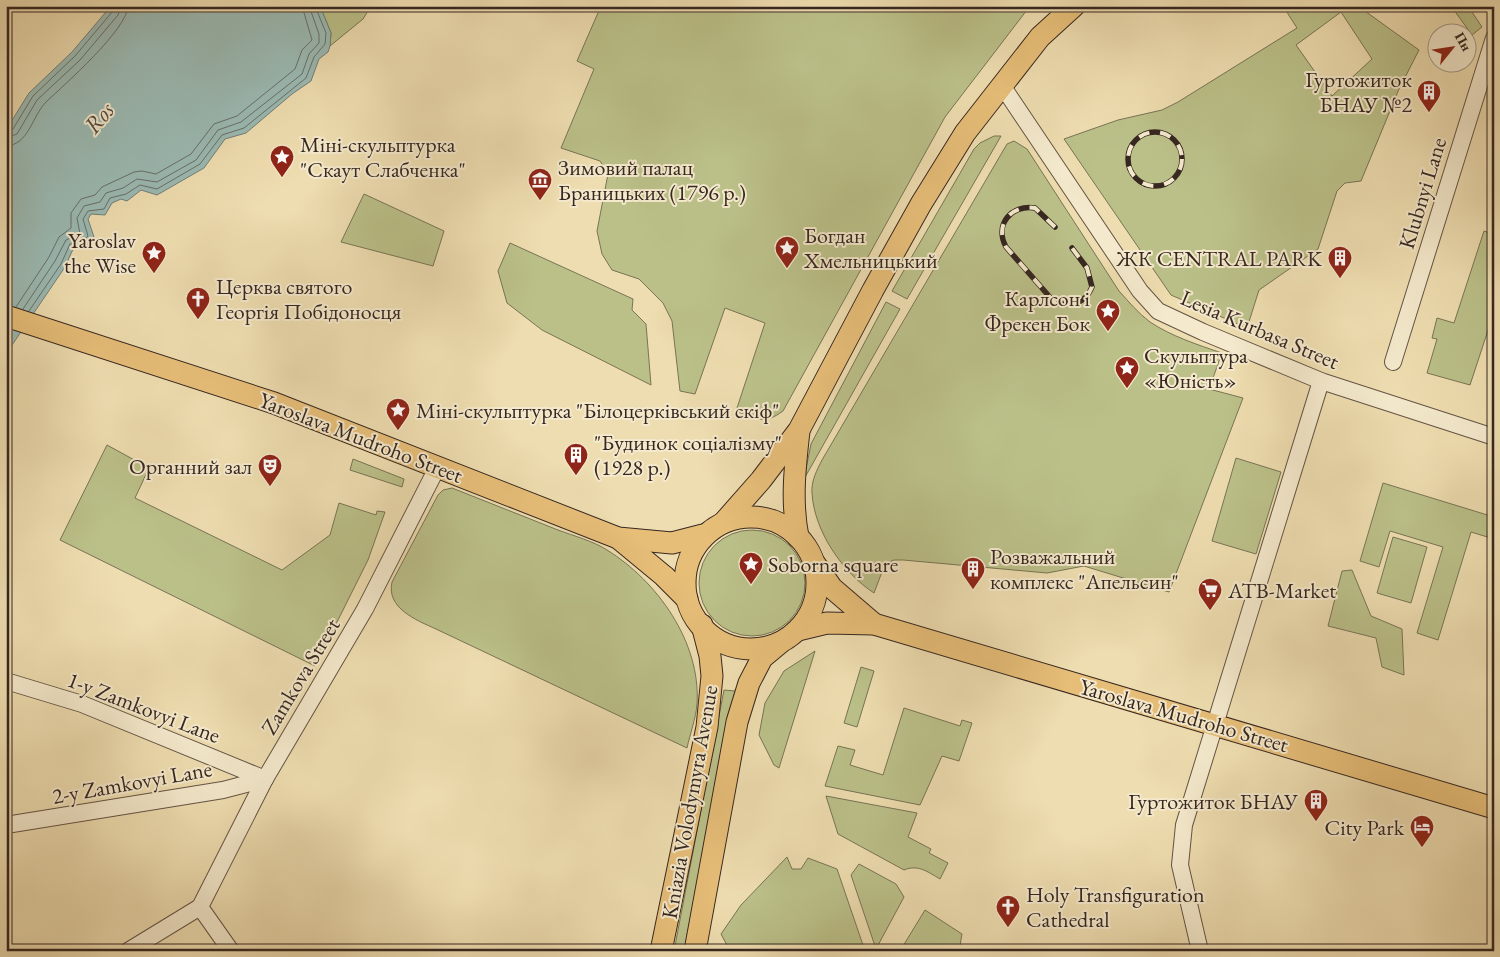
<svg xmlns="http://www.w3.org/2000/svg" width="1500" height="957" font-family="'EB Garamond',serif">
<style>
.green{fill:#bbc089;stroke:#787455;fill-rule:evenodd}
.water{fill:#9bbab3;stroke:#737f79}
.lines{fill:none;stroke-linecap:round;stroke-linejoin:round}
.shore{stroke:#68706a;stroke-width:1}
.minor-casing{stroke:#645445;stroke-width:18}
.major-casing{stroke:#362721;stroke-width:23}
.minor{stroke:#f4e9cc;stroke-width:16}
.major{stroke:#e7be78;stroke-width:21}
.rail-casing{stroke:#362721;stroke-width:5.5}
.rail{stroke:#f4e9cc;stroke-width:4;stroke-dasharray:11;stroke-linecap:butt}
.labels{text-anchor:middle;stroke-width:4;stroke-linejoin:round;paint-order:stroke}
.poi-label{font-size:22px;fill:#362721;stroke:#f4e9cc;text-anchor:start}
.street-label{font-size:22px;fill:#362721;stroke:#f4e9cc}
.water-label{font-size:24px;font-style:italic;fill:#4f4c46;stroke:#f4e9cc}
</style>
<rect width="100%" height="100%" fill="#eeddb0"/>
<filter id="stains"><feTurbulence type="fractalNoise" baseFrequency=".004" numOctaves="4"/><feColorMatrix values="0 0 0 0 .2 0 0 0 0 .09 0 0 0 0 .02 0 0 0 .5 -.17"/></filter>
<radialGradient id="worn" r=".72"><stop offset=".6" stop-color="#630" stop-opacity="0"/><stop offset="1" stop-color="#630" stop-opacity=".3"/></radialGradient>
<g class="green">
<path d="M320 6H371L363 19 330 46 331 33Z"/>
<path d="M601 6H660L671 10 673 6H759L769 12 789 6H1030L945 117 783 411C764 425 756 419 736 411L765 323 725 308 695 394 680 391 672 321 663 303 639 279 612 270 602 254 597 231 608 174 600 161 561 148 594 69 577 61Z"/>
<path d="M1283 6H1358L1419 50 1399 89 1361 181 1345 183 1337 191 1318 249 1259 290 1247 328 1171 295 1064 139 1118 120 1162 110 1178 102 1297 28ZM1341 12 1372 59 1332 96 1296 45Z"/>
<path d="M1451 6H1468L1482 27 1472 35Z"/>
<path d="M994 136H1001L907 299 892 291 974 149 980 143Z"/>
<path d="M1014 141 1027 149 1119 291C1129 302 1138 313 1150 322 1171 336 1198 345 1222 353L1209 389 1243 398 1169 592 1084 566 1047 573 903 560H894L885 564 874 593C843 573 814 531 812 493 811 481 817 470 822 460L1007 144Z"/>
<path d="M364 194 444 231 433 266 341 242Z"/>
<path d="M1484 231 1493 234 1494 231V312L1470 385 1427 373 1437 339 1432 338 1437 318 1454 323Z"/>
<path d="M510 243 633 299 632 310 646 324 651 385 542 330 507 303 498 271Z"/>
<path d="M886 302 900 309 804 479 811 444Z"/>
<path d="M107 445 149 468 135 498 282 570 330 535 339 503 376 515 377 511 385 512 368 560 315 666 60 540Z"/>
<path d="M1236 458 1281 472 1256 554 1212 541Z"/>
<path d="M353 459 404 479 402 487 350 470Z"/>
<path d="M1383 483 1494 517V539L1471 532 1438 640 1417 633 1443 547 1390 531 1379 567 1360 561Z"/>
<path d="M452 488C487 502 523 516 558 530 574 536 593 541 607 550 657 581 701 642 697 704 696 718 690 734 687 748L436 629C416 620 386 608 392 582L438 495 443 490Z"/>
<circle cx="752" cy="583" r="53"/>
<path d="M1393 537 1427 547 1411 603 1377 593Z"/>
<path d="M1352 570 1371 616 1402 629 1404 675 1382 667 1376 638 1328 626 1342 571Z"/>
<path d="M815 651 779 768 774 765 759 735 765 703 784 671Z"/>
<path d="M861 667 874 671 857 727 844 723Z"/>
<path d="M724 690 735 691 684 951H674Z"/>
<path d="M904 708 960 726 962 720 972 723 959 761 942 756 920 805 825 786 838 746 855 750 850 765 883 775Z"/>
<path d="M826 796 917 813 908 837 931 849 929 853 948 863 940 879C928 872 918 864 904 870L838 834Z"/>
<path d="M787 857 792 869H801L808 858 837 869 865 951H730L721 934 741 905Z"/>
<path d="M859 864 896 884 904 897 876 949 851 875Z"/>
<path d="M925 910 962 934 959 951H900Z"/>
</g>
<path class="water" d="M111 6H320L331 33 330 46 328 52 319 59 311 81 292 94 246 133 225 139 204 168 157 195 141 190 127 201 121 199 112 203 105 215 91 214 88 219 94 237 87 245 74 247 65 267 6 354V130L29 93 72 52Z"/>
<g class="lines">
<g class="shore">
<path d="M6 132 13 129 33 96 75 56 113 11 115 6"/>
<path d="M6 138 17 134 37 100 80 60 118 15 121 6"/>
<path d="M6 146C29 145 32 116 46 102 64 85 128 29 128 6"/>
<path d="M16 307 49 257 59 237 71 228V213L81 199 95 195 102 187 134 172 142 171 156 174 191 154 214 124 237 116 295 69 302 50 312 40 302 6"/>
<path d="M23 309 55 261 66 240 80 234 77 218 84 206 100 202 106 193 123 188 137 179 157 182 196 160 218 130 241 122 302 74 309 54 319 43V34L309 6"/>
<path d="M29 311 61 264 70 244 84 240 88 236 83 219 88 211 104 209 110 198 126 194 140 185 157 189 200 164 222 135 244 128 306 78 314 57 325 44 326 33 315 6"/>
</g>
<defs>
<g id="minor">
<path d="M1001 84 1140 291 1158 311 1203 332 1321 381 1494 437"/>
<path d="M1393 362 1494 38"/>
<path d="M6 681 82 704 265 779"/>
<path d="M6 825 223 790 265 779"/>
<path d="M128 951 200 907"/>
<path d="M231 951 200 907 265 779 365 609 438 466"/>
<path d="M1200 951 1180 865 1184 825 1321 381"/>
</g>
<g id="major">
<path d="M6 316 274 403 618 538 672 543 703 535"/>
<circle cx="751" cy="583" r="66"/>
<path d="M724 522 761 480 799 430 873 290 921 204 965 133 1040 37 1074 6"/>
<path d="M798 537C791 501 795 467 799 431"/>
<path d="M618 538 664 576 687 599"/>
<path d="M815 564 832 588 874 624"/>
<path d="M798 630 827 623 874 624 1494 808"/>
<path d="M661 951 707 727 712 676 710 656 702 625"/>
<path d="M695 951 737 722 749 683 762 658 780 643"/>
</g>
</defs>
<use href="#minor" class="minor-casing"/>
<use href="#major" class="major-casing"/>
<use href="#minor" class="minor"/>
<use href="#major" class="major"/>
<defs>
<g id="rail">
<circle cx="1155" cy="159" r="27"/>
<path d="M1055 227 1035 208C1011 204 994 225 1006 247L1055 303C1072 307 1085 304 1092 287L1087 268 1072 248"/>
</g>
</defs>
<use href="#rail" class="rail-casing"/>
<use href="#rail" class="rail"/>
</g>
<defs>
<symbol id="building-pin" viewBox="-11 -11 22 30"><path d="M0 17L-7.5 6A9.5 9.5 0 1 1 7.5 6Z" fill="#8f2418" stroke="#f4e9cc"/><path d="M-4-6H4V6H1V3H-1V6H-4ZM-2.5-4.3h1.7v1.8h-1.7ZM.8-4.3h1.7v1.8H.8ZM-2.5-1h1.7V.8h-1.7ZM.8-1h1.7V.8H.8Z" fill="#fff"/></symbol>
<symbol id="sight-pin" viewBox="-11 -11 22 30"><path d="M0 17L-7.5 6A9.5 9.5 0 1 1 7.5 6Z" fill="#8f2418" stroke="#f4e9cc"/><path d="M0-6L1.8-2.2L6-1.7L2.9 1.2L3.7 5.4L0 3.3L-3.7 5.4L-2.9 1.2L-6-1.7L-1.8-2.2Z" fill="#fff"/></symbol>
<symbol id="museum-pin" viewBox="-11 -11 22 30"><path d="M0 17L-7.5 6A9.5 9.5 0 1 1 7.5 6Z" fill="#8f2418" stroke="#f4e9cc"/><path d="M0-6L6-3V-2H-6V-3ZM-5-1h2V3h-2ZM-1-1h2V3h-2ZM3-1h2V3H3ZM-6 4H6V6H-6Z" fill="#fff"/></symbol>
<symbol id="church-pin" viewBox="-11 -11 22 30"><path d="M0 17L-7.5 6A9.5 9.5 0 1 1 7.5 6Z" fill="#8f2418" stroke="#f4e9cc"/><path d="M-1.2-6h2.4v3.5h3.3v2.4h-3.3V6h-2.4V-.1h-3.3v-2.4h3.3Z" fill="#fff"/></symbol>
<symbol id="theatre-pin" viewBox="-11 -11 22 30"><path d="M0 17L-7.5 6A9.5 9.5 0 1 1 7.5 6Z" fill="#8f2418" stroke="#f4e9cc"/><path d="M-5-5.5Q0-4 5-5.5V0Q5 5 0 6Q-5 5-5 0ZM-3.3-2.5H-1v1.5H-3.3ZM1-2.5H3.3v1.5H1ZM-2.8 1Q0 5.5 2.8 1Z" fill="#fff"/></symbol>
<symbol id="supermarket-pin" viewBox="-11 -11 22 30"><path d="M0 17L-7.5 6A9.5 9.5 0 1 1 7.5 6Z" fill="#8f2418" stroke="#f4e9cc"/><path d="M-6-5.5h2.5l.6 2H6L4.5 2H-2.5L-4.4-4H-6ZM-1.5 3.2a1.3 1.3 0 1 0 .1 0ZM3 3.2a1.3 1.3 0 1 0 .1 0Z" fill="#fff"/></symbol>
<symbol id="hotel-pin" viewBox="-11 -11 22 30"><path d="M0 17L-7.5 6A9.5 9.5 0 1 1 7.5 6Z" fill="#8f2418" stroke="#f4e9cc"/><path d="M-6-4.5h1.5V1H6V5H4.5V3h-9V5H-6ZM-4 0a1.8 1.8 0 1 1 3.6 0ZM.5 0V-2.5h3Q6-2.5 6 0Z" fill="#fff"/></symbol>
</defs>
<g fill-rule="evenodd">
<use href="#building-pin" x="1415" y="78" width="28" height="38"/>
<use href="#sight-pin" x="268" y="143" width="28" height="38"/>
<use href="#museum-pin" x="526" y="166" width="28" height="38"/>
<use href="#sight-pin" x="773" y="234" width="28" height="38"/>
<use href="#sight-pin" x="140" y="239" width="28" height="38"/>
<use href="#building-pin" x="1326" y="244" width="28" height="38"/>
<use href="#church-pin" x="184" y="285" width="28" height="38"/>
<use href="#sight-pin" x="1094" y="297" width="28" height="38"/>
<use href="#sight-pin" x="1113" y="354" width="28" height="38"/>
<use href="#sight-pin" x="384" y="396" width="28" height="38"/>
<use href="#building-pin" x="562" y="441" width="28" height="38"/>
<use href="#theatre-pin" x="256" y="452" width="28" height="38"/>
<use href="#sight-pin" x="737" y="550" width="28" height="38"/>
<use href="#building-pin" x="959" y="555" width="28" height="38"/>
<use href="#supermarket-pin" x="1196" y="576" width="28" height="38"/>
<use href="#building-pin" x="1302" y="787" width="28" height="38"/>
<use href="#hotel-pin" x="1408" y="813" width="28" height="38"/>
<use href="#church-pin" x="994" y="893" width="28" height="38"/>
</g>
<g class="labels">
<g class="poi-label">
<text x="1412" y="87" text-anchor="end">Гуртожиток<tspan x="1412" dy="25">БНАУ №2</tspan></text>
<text x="300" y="152">Міні-скульптурка<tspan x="300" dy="25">"Скаут Слабченка"</tspan></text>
<text x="558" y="175">Зимовий палац<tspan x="558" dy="25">Браницьких (1796 р.)</tspan></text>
<text x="804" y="243">Богдан<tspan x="804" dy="25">Хмельницький</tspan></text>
<text x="136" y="248" text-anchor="end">Yaroslav<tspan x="136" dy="25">the Wise</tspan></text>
<text x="1322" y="266" text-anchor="end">ЖК CENTRAL PARK</text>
<text x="216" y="294">Церква святого<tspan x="216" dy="25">Георгія Побідоносця</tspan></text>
<text x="1090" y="306" text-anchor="end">Карлсон і<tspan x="1090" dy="25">Фрекен Бок</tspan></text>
<text x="1144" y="363">Скульптура<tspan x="1144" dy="25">«Юність»</tspan></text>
<text x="416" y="418">Міні-скульптурка "Білоцерківський скіф"</text>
<text x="594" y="450">"Будинок соціалізму"<tspan x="594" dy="25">(1928 р.)</tspan></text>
<text x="252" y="474" text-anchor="end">Органний зал</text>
<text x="990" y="564">Розважальний<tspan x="990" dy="25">комплекс "Апельсин"</tspan></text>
<text x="768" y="572">Soborna square</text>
<text x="1228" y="598">ATB-Market</text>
<text x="1298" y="809" text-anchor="end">Гуртожиток БНАУ</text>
<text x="1404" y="835" text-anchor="end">City Park</text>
<text x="1026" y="902">Holy Transfiguration<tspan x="1026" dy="25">Cathedral</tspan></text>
</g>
<g class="street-label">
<text transform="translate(1422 193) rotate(-73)" y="8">Klubnyi Lane</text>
<text transform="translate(1260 329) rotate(23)" y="8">Lesia Kurbasa Street</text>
<text transform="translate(361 437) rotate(21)" y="8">Yaroslava Mudroho Street</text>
<text transform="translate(300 676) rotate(-59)" y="8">Zamkova Street</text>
<text transform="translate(144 707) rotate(21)" y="8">1-y Zamkovyi Lane</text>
<text transform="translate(1184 715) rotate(16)" y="8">Yaroslava Mudroho Street</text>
<text transform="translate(132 782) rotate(-10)" y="8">2-y Zamkovyi Lane</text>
<text transform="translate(689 802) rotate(-80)" y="8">Kniazia Volodymyra Avenue</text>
</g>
<g class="water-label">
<text transform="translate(99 118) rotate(-51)" y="8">Ros</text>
</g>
</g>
<rect width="1500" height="957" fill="none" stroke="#eeddb0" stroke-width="25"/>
<rect x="8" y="8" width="1485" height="942" fill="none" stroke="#362721" stroke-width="2.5"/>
<rect x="12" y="12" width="1475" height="932" fill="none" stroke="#362721"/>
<g transform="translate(1452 48) rotate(60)"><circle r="24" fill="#f4e9cc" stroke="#a89b88"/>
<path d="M0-4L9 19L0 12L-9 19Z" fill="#8f2418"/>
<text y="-8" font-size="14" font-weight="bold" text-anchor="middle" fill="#362721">Пн</text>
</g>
<rect width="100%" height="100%" filter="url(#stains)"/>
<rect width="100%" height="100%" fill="url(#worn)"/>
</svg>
